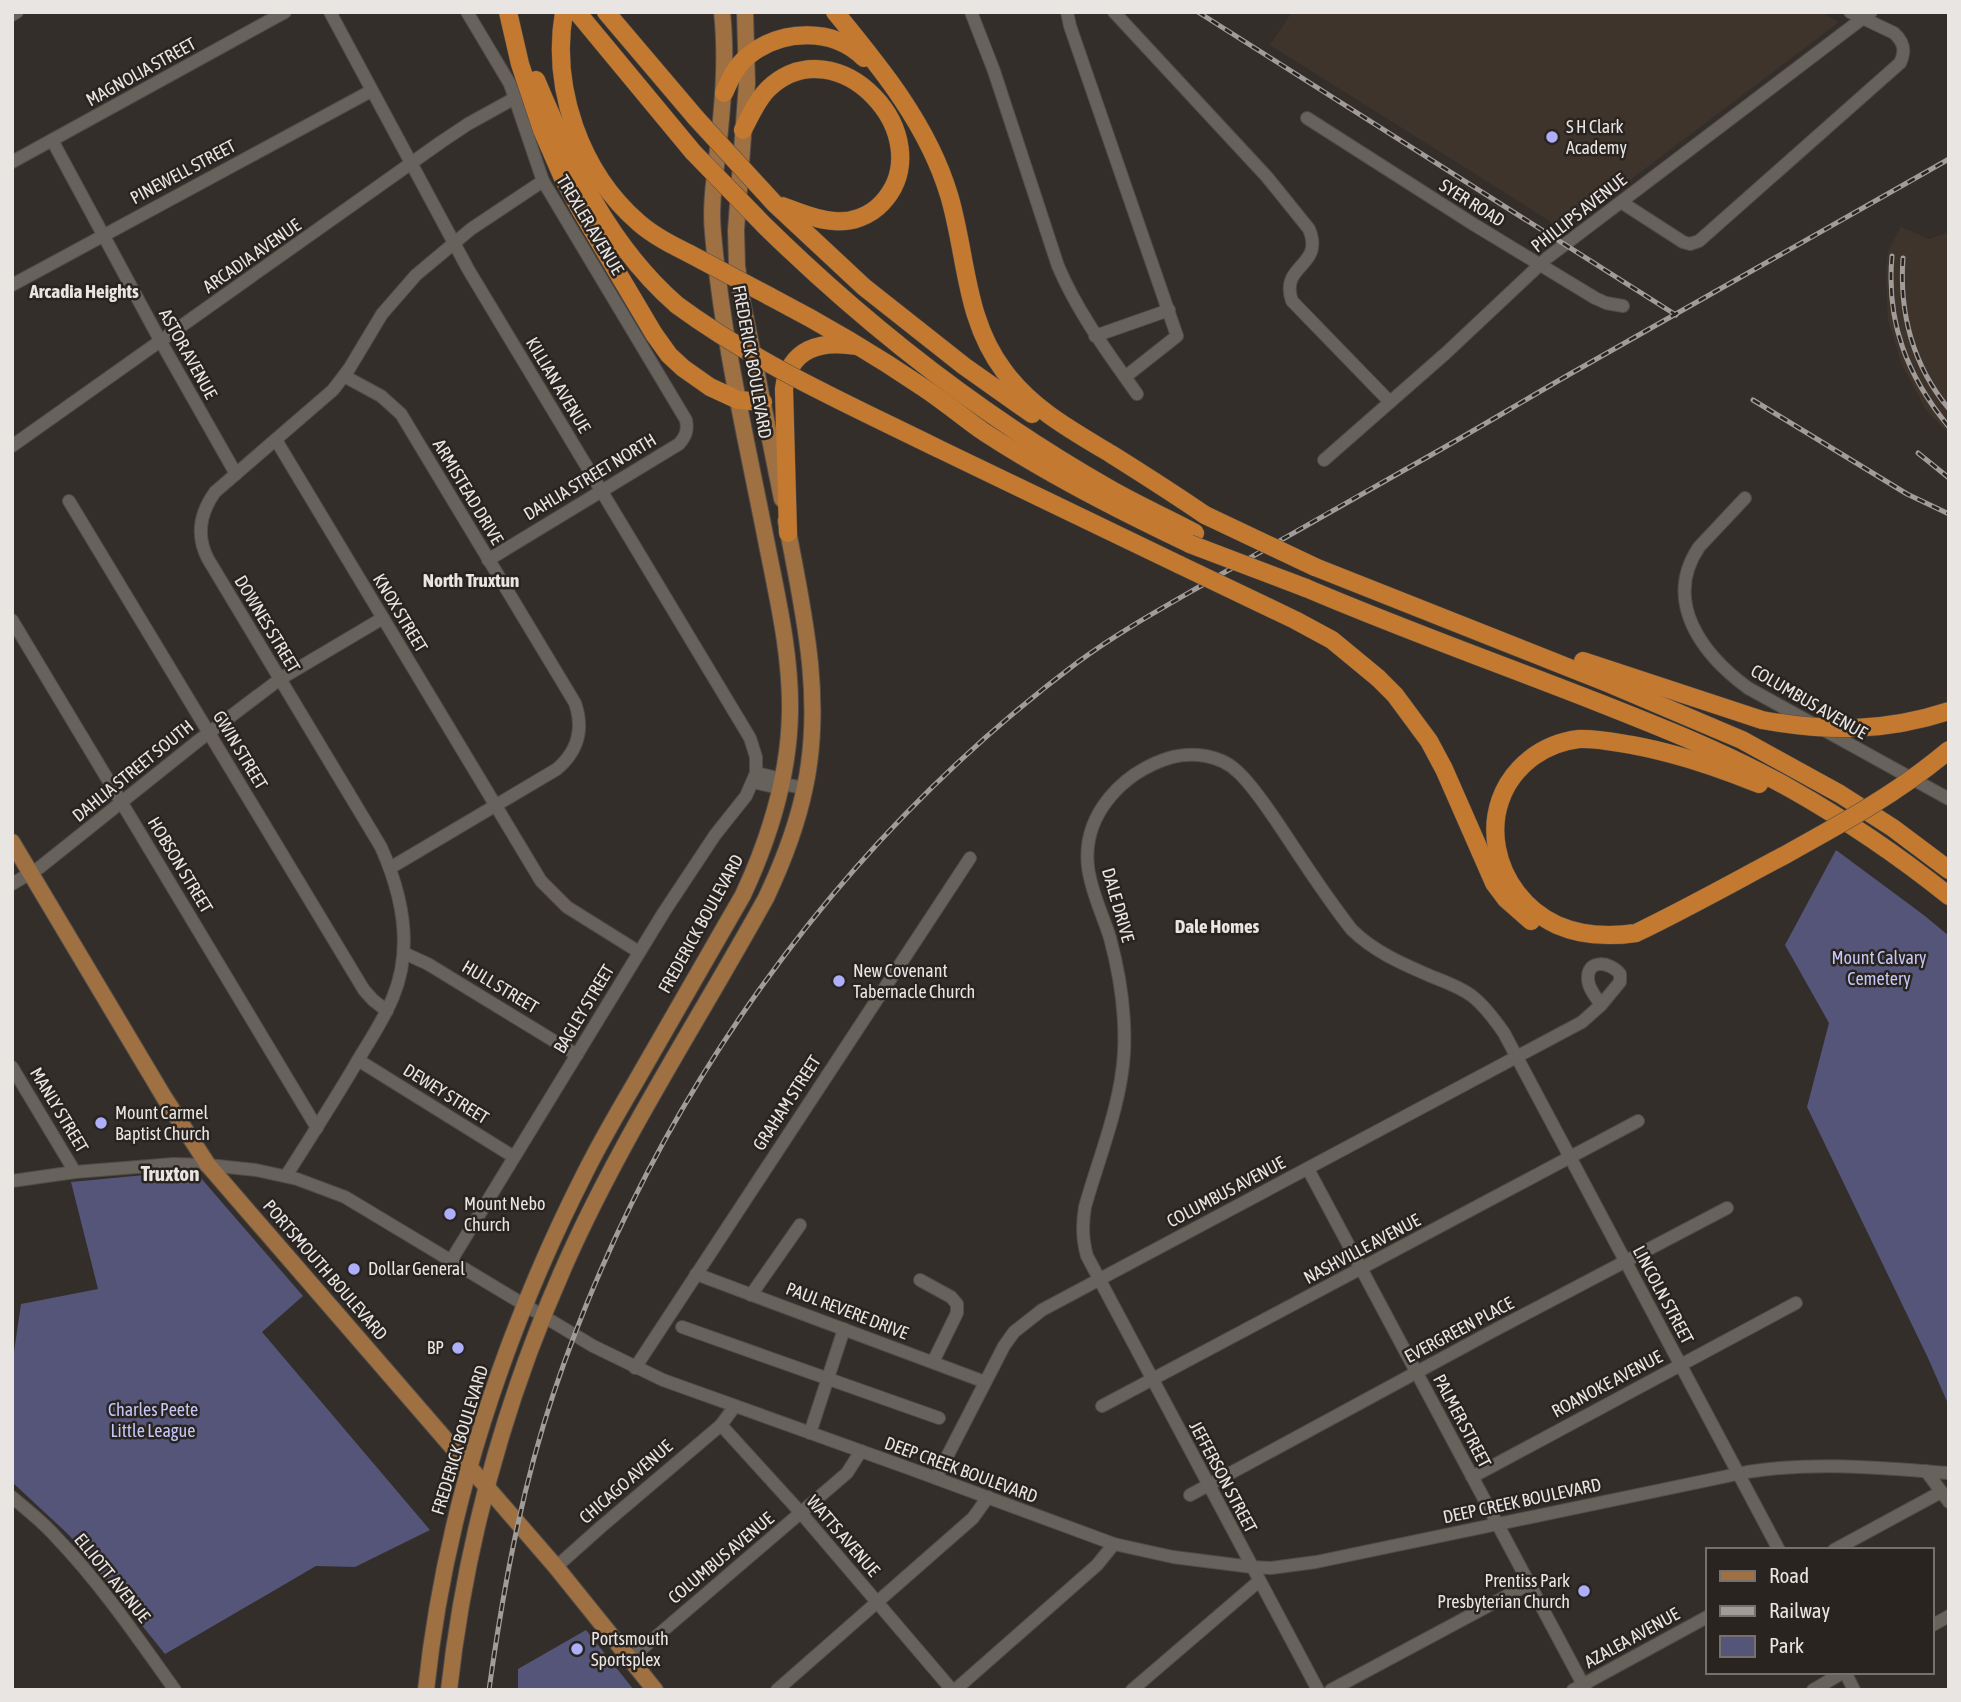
<svg xmlns="http://www.w3.org/2000/svg" width="1961" height="1702" font-family="'Asap Condensed',sans-serif">
<style>
.built{fill:#3e342b}
.green{fill:#545578}
.lines{fill:none;stroke-linecap:round;stroke-linejoin:round}
.stream{stroke:#1b1647;stroke-width:2.5}
.minor-casing{stroke:#514c48;stroke-width:14}
.major-casing{stroke:#514c48;stroke-width:18}
.highway-casing{stroke:#514c48;stroke-width:19}
.minor{stroke:#68625d;stroke-width:12}
.major{stroke:#9f7042;stroke-width:16}
.highway{stroke:#c37a30;stroke-width:18}
.rail-casing{stroke:#a19c99;stroke-width:5}
.rail{stroke:#292420;stroke-width:2.5;stroke-dasharray:8;stroke-linecap:butt}
.highway-bridge-casing{stroke:#514c48;stroke-width:19;stroke-linecap:butt}
.highway-bridge{stroke:#c37a30;stroke-width:18}
.poi-dot{fill:#adaffb;stroke:#292420;stroke-width:2.5}
.labels{text-anchor:middle;stroke-width:5;stroke-linejoin:round;paint-order:stroke}
.street-label{font-size:18px;fill:#e9e5e3;stroke:#292420}
.poi-label{font-size:18px;fill:#e9e5e3;stroke:#292420;text-anchor:start}
.park-label{font-size:18px;fill:#c4c7fa;stroke:#292420}
.neighbourhood-label{font-size:19px;font-weight:bold;fill:#e9e5e3;stroke:#292420}
.quarter-label{font-size:21px;font-weight:bold;fill:#e9e5e3;stroke:#292420}
</style>
<rect width="100%" height="100%" fill="#332e2a"/>
<g class="built">
<path d="M1292 12H1820L1839 22 1564 230 1270 45Z"/>
<path d="M1901 227 1929 239 1949 232V434L1926 410 1902 365 1888 320 1886 274 1888 252Z"/>
</g>
<g class="green">
<path d="M1836 850 1925 916 1949 936V1406L1928 1358 1807 1107 1829 1023 1785 945Z"/>
<path d="M176 1172 200 1177 303 1296 262 1332 430 1530 355 1567 316 1566 165 1654 69 1535 12 1482V1365L21 1304 98 1289 71 1182Z"/>
<path d="M586 1630 634 1690H518V1669Z"/>
</g>
<g class="lines">
<path class="stream" d="M12 1688 13 1690"/>
<defs>
<g id="minor">
<path d="M330 12 468 269 750 738 756 757V773L746 796 715 835 664 912 452 1259"/>
<path d="M467 12 510 84 543 181 686 420C688 430 686 436 679 444L488 560"/>
<path d="M971 12 994 71 1058 266C1078 313 1108 353 1137 394"/>
<path d="M1067 12 1070 26 1177 336 1125 377"/>
<path d="M1114 12 1267 177 1309 229C1325 267 1279 264 1292 301L1390 402"/>
<path d="M12 15 17 12"/>
<path d="M1307 118 1473 224 1595 298 1606 303 1623 306"/>
<path d="M52 140 161 342 236 474"/>
<path d="M12 162 285 12"/>
<path d="M1621 202 1683 242 1690 244 1699 241 1900 63C1906 51 1904 42 1894 33L1850 12"/>
<path d="M12 285 371 91"/>
<path d="M1095 336 1169 310"/>
<path d="M344 376 381 396 401 414 575 703C584 729 578 751 557 769L390 868"/>
<path d="M276 440 541 881 567 907 639 952"/>
<path d="M12 446 441 142 468 124 515 98"/>
<path d="M1324 460 1446 353 1547 258 1871 12"/>
<path d="M1745 498 1699 547C1662 602 1703 655 1748 688L1949 799"/>
<path d="M69 501 364 990 373 1000 387 1011"/>
<path d="M12 620 317 1128"/>
<path d="M756 773 778 778 782 784"/>
<path d="M753 782 775 787 782 784 805 788"/>
<path d="M12 884 39 868 198 741 280 679 383 618"/>
<path d="M404 953 428 964 577 1055"/>
<path d="M358 1060 514 1157"/>
<path d="M12 1067 75 1172"/>
<path d="M1308 1169 1586 1690"/>
<path d="M286 1176C309 1140 332 1104 354 1067 367 1044 383 1022 393 997 414 947 402 894 381 847L208 559C196 536 200 513 215 492L333 390 349 369 382 314 416 275 471 229 543 181"/>
<path d="M12 1181 75 1172 174 1164 208 1165 256 1170 297 1179 345 1197 593 1346 663 1380 911 1469 1114 1544 1173 1557 1252 1567 1271 1568 1316 1562 1747 1472C1814 1461 1881 1468 1949 1473"/>
<path d="M696 1274 985 1382"/>
<path d="M920 1280 951 1297 957 1304V1313L933 1362"/>
<path d="M751 1295 800 1225"/>
<path d="M682 1327 939 1418"/>
<path d="M635 1368 970 858"/>
<path d="M1102 1406 1638 1121"/>
<path d="M721 1425 801 1513 952 1690"/>
<path d="M810 1433 844 1329"/>
<path d="M1926 1471 1949 1502"/>
<path d="M1472 1477 1796 1303"/>
<path d="M936 1478 1004 1346 1014 1332 1042 1310 1582 1022 1601 1005 1620 982V974C1611 962 1587 958 1588 979 1588 988 1596 997 1601 1005"/>
<path d="M1190 1495 1491 1332 1727 1208"/>
<path d="M12 1497C27 1510 43 1522 56 1537 101 1584 137 1637 175 1690"/>
<path d="M1834 1550 1941 1492"/>
<path d="M556 1567 602 1526 721 1425 735 1406"/>
<path d="M1931 1626 1949 1616"/>
<path d="M630 1659 847 1473 861 1451"/>
<path d="M1845 1672 1854 1690"/>
<path d="M777 1690 973 1518 988 1497"/>
<path d="M955 1690 1097 1565 1114 1544"/>
<path d="M1132 1690 1259 1581"/>
<path d="M1318 1690 1087 1256C1082 1239 1082 1224 1085 1207 1099 1157 1121 1105 1124 1053 1126 1014 1120 975 1110 938 1103 915 1091 892 1088 867 1082 815 1122 773 1169 758 1192 751 1221 755 1238 772 1253 786 1265 805 1277 822 1301 858 1325 896 1352 930 1376 953 1403 964 1433 977 1446 982 1460 987 1472 996 1485 1006 1495 1020 1504 1033L1779 1550"/>
<path d="M1331 1690 1529 1584"/>
<path d="M1573 1690 1707 1617"/>
<path d="M1813 1690 1844 1672"/>
</g>
<g id="major">
<path d="M745 12 747 83 736 230 737 266 742 300 782 499"/>
<path d="M12 842 164 1097 208 1165 556 1567 655 1690"/>
<path d="M426 1690C445 1510 504 1332 586 1171 601 1141 618 1112 635 1083 671 1020 707 957 743 895 770 837 789 776 790 712 791 656 778 600 767 545 747 442 722 338 713 233 710 205 715 177 718 149 723 103 727 58 722 12"/>
<path d="M449 1690C466 1537 509 1386 573 1247 629 1126 702 1014 766 898 783 862 797 826 805 787 824 698 803 609 786 521"/>
</g>
<g id="highway">
<path d="M508 12 520 64 542 130 562 176 581 211 654 334 669 355 683 368 710 387 738 400 763 402"/>
<path d="M564 12C551 88 580 172 639 223 654 236 672 245 690 254"/>
<path d="M577 12 693 152"/>
<path d="M606 12 696 118"/>
<path d="M835 12C881 68 928 125 949 195 967 255 964 318 1004 371 1032 409 1071 430 1111 454 1143 474 1174 494 1205 515"/>
<path d="M536 80C571 163 607 244 677 305"/>
<path d="M724 93C730 79 736 66 748 56 781 29 833 27 864 58"/>
<path d="M743 130C750 116 757 100 768 89 837 23 943 137 882 203 870 216 851 223 834 221 816 220 799 212 782 206"/>
<path d="M775 204 864 287 964 366 1032 414"/>
<path d="M764 225C867 326 985 418 1110 489 1138 505 1167 518 1195 533"/>
<path d="M769 296C823 324 874 354 924 388 945 402 964 418 984 432 1050 475 1119 510 1190 544"/>
<path d="M937 448 1180 565"/>
<path d="M788 533 784 389C789 348 821 340 856 346"/>
<path d="M1315 567 1610 684 1742 740 1840 794 1893 828 1949 870"/>
<path d="M1306 588C1402 629 1500 664 1597 702 1663 728 1729 754 1791 789 1846 820 1899 856 1949 896"/>
<path d="M1583 661 1762 720"/>
<path d="M1378 678 1395 695 1429 741 1444 769 1494 883 1506 899 1531 921"/>
<path d="M1636 933C1609 937 1582 936 1557 925 1492 895 1471 806 1530 759 1544 748 1562 741 1579 739 1597 738 1614 742 1632 745 1676 753 1717 767 1759 784"/>
</g>
</defs>
<use href="#minor" class="minor-casing"/>
<use href="#major" class="major-casing"/>
<use href="#highway" class="highway-casing"/>
<use href="#minor" class="minor"/>
<use href="#major" class="major"/>
<use href="#highway" class="highway"/>
<defs>
<g id="rail">
<path d="M1198 12 1676 315"/>
<path d="M1892 256C1886 322 1907 376 1949 427"/>
<path d="M1903 258C1899 313 1913 366 1949 409"/>
<path d="M1753 400 1907 494 1949 514"/>
<path d="M1918 453 1949 478"/>
<path d="M489 1690C503 1590 521 1491 553 1395 650 1105 833 846 1078 662 1120 631 1166 606 1211 580 1279 541 1347 502 1415 464 1467 435 1518 404 1570 374 1696 302 1823 231 1949 159"/>
</g>
</defs>
<use href="#rail" class="rail-casing"/>
<use href="#rail" class="rail"/>
<defs>
<g id="highway-bridge">
<path d="M696 118 775 204"/>
<path d="M693 152 764 225"/>
<path d="M690 254 769 296"/>
<path d="M677 305C757 364 848 404 937 448"/>
<path d="M1205 515 1315 567"/>
<path d="M1190 544 1306 588"/>
<path d="M1180 565 1295 620 1332 640 1378 678"/>
<path d="M1762 720C1827 732 1885 732 1949 711"/>
<path d="M1636 933C1686 909 1734 882 1783 856 1841 824 1898 793 1949 750"/>
</g>
</defs>
<use href="#highway-bridge" class="highway-bridge-casing"/>
<use href="#highway-bridge" class="highway-bridge"/>
</g>
<g class="poi-dot">
<circle cx="1552" cy="137" r="7"/>
<circle cx="839" cy="981" r="7"/>
<circle cx="101" cy="1123" r="7"/>
<circle cx="450" cy="1214" r="7"/>
<circle cx="354" cy="1269" r="7"/>
<circle cx="458" cy="1348" r="7"/>
<circle cx="1584" cy="1591" r="7"/>
<circle cx="577" cy="1649" r="7"/>
</g>
<g class="labels">
<g class="street-label">
<text transform="translate(141 72) rotate(-29)" y="6">MAGNOLIA STREET</text>
<text transform="translate(183 172) rotate(-28)" y="6">PINEWELL STREET</text>
<text transform="translate(1472 203) rotate(32)" y="6">SYER ROAD</text>
<text transform="translate(1579 213) rotate(-38)" y="6">PHILLIPS AVENUE</text>
<text transform="translate(590 225) rotate(59)" y="6">TREXLER AVENUE</text>
<text transform="translate(252 256) rotate(-35)" y="6">ARCADIA AVENUE</text>
<text transform="translate(188 354) rotate(61)" y="6">ASTOR AVENUE</text>
<text transform="translate(752 362) rotate(80)" y="6">FREDERICK BOULEVARD</text>
<text transform="translate(558 385) rotate(59)" y="6">KILLIAN AVENUE</text>
<text transform="translate(590 477) rotate(-31)" y="6">DAHLIA STREET NORTH</text>
<text transform="translate(468 492) rotate(59)" y="6">ARMISTEAD DRIVE</text>
<text transform="translate(400 613) rotate(59)" y="6">KNOX STREET</text>
<text transform="translate(267 624) rotate(59)" y="6">DOWNES STREET</text>
<text transform="translate(1809 702) rotate(30)" y="6">COLUMBUS AVENUE</text>
<text transform="translate(240 750) rotate(59)" y="6">GWIN STREET</text>
<text transform="translate(133 771) rotate(-39)" y="6">DAHLIA STREET SOUTH</text>
<text transform="translate(180 865) rotate(59)" y="6">HOBSON STREET</text>
<text transform="translate(1118 905) rotate(74)" y="6">DALE DRIVE</text>
<text transform="translate(701 924) rotate(-61)" y="6">FREDERICK BOULEVARD</text>
<text transform="translate(500 987) rotate(31)" y="6">HULL STREET</text>
<text transform="translate(584 1009) rotate(-59)" y="6">BAGLEY STREET</text>
<text transform="translate(446 1094) rotate(32)" y="6">DEWEY STREET</text>
<text transform="translate(787 1103) rotate(-57)" y="6">GRAHAM STREET</text>
<text transform="translate(59 1110) rotate(59)" y="6">MANLY STREET</text>
<text transform="translate(1226 1192) rotate(-28)" y="6">COLUMBUS AVENUE</text>
<text transform="translate(1362 1249) rotate(-28)" y="6">NASHVILLE AVENUE</text>
<text transform="translate(325 1270) rotate(49)" y="6">PORTSMOUTH BOULEVARD</text>
<text transform="translate(1663 1295) rotate(62)" y="6">LINCOLN STREET</text>
<text transform="translate(847 1311) rotate(21)" y="6">PAUL REVERE DRIVE</text>
<text transform="translate(1459 1330) rotate(-28)" y="6">EVERGREEN PLACE</text>
<text transform="translate(1607 1384) rotate(-28)" y="6">ROANOKE AVENUE</text>
<text transform="translate(1462 1421) rotate(62)" y="6">PALMER STREET</text>
<text transform="translate(460 1440) rotate(-73)" y="6">FREDERICK BOULEVARD</text>
<text transform="translate(961 1470) rotate(20)" y="6">DEEP CREEK BOULEVARD</text>
<text transform="translate(1223 1477) rotate(62)" y="6">JEFFERSON STREET</text>
<text transform="translate(626 1482) rotate(-41)" y="6">CHICAGO AVENUE</text>
<text transform="translate(1522 1501) rotate(-12)" y="6">DEEP CREEK BOULEVARD</text>
<text transform="translate(843 1536) rotate(49)" y="6">WATTS AVENUE</text>
<text transform="translate(721 1558) rotate(-40)" y="6">COLUMBUS AVENUE</text>
<text transform="translate(112 1578) rotate(51)" y="6">ELLIOTT AVENUE</text>
<text transform="translate(1632 1638) rotate(-29)" y="6">AZALEA AVENUE</text>
</g>
<g class="poi-label">
<text x="1566" y="133">S H Clark<tspan x="1566" dy="21">Academy</tspan></text>
<text x="853" y="977">New Covenant<tspan x="853" dy="21">Tabernacle Church</tspan></text>
<text x="115" y="1119">Mount Carmel<tspan x="115" dy="21">Baptist Church</tspan></text>
<text x="464" y="1210">Mount Nebo<tspan x="464" dy="21">Church</tspan></text>
<text x="368" y="1275">Dollar General</text>
<text x="444" y="1354" text-anchor="end">BP</text>
<text x="1570" y="1587" text-anchor="end">Prentiss Park<tspan x="1570" dy="21">Presbyterian Church</tspan></text>
<text x="591" y="1645">Portsmouth<tspan x="591" dy="21">Sportsplex</tspan></text>
</g>
<g class="park-label">
<text x="1879" y="964">Mount Calvary<tspan x="1879" dy="21">Cemetery</tspan></text>
<text x="153" y="1416">Charles Peete<tspan x="153" dy="21">Little League</tspan></text>
</g>
<g class="neighbourhood-label">
<text x="84" y="298">Arcadia Heights</text>
<text x="471" y="587">North Truxtun</text>
<text x="1217" y="933">Dale Homes</text>
</g>
<g class="quarter-label">
<text x="170" y="1181">Truxton</text>
</g>
</g>
<rect width="1961" height="1702" fill="none" stroke="#e9e5e3" stroke-width="28"/>
<rect x="1706" y="1548" width="228" height="126" fill="#292420" stroke="#76716e" stroke-width="2"/>
<rect x="1720" y="1571" width="35" height="10" fill="#9f7042" stroke="#76716e" stroke-width="2"/>
<text x="1769" y="1583" font-size="21" fill="#e9e5e3">Road</text>
<rect x="1720" y="1606" width="35" height="10" fill="#a19c99" stroke="#76716e" stroke-width="2"/>
<text x="1769" y="1618" font-size="21" fill="#e9e5e3">Railway</text>
<rect x="1720" y="1636" width="35" height="21" fill="#545578" stroke="#76716e" stroke-width="2"/>
<text x="1769" y="1653" font-size="21" fill="#e9e5e3">Park</text>
</svg>
